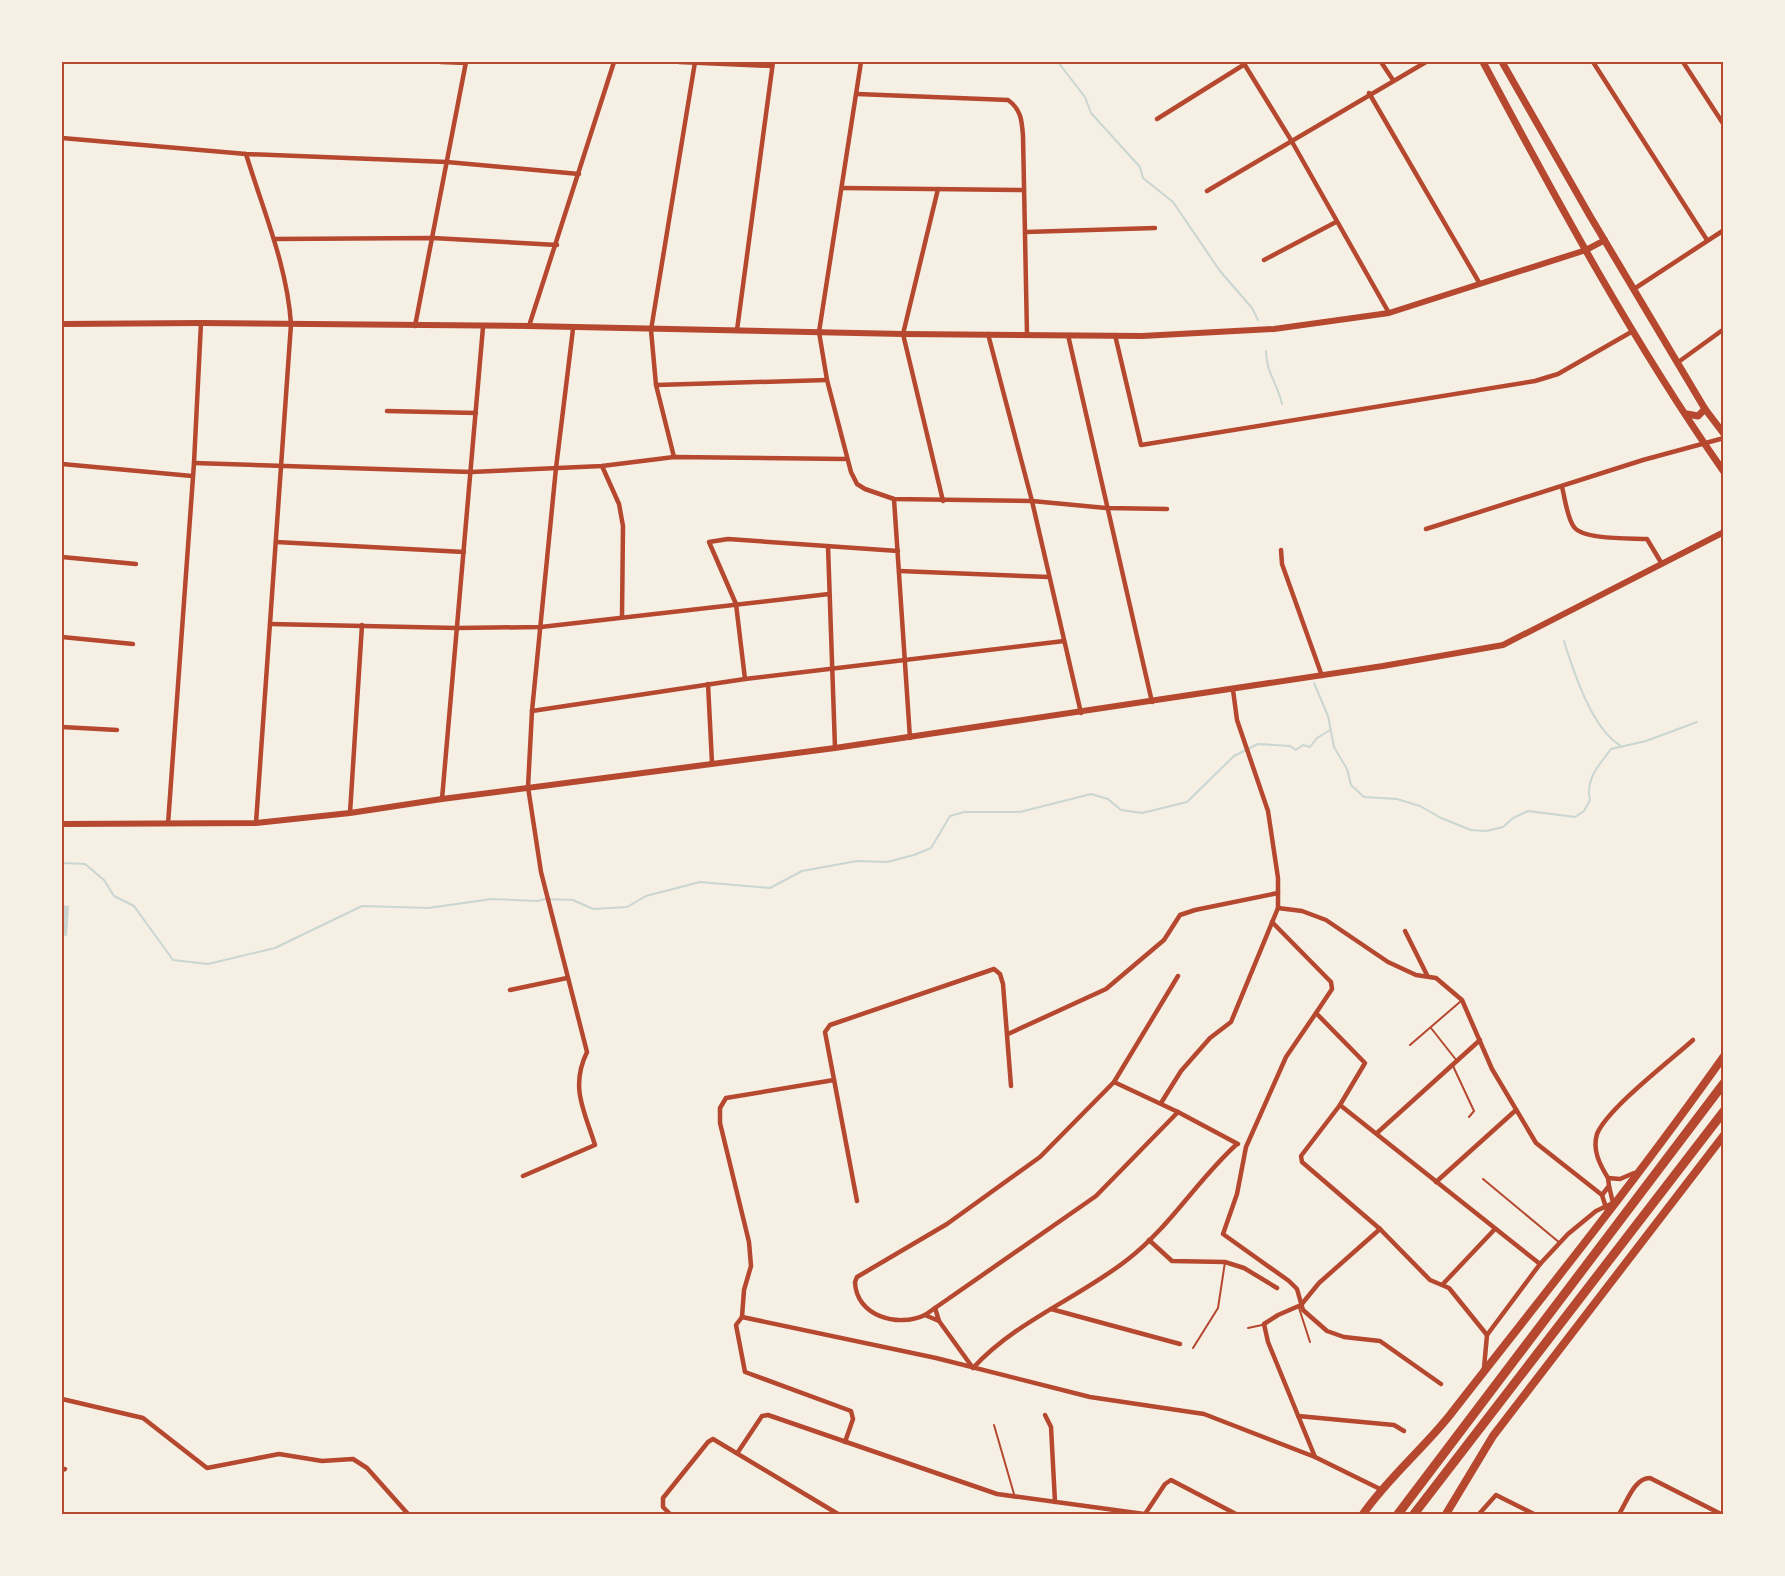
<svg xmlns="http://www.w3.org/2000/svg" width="1785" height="1576" font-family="'Asap Condensed',sans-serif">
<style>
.water{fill:#c9d6d2}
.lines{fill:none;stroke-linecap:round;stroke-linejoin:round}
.stream{stroke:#c9d6d2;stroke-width:2}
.service{stroke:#b5482f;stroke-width:2}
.minor{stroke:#b5482f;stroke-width:4.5}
.tertiary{stroke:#b5482f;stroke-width:6}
.secondary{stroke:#b5482f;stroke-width:7}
.trunk{stroke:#b5482f;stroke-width:8}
.motorway{stroke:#b5482f;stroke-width:9}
.neatline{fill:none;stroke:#b5482f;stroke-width:2}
</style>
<rect width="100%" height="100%" fill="#f6efe4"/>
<path class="water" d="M62 905 69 906 67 936 62 935Z"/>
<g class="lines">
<g class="stream">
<path d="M1058 62 1085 97 1091 113 1140 167 1143 178 1173 202 1220 271 1252 308 1258 320"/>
<path d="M1266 351C1266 372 1278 385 1282 404"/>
<path d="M1564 641C1574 673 1592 729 1621 746"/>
<path d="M1314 683 1328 716 1334 747 1347 769 1351 785 1364 797 1397 799 1420 806 1441 818 1471 830 1486 831 1503 827 1513 818 1528 811 1575 817 1584 811 1590 800C1585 779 1599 765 1611 749L1646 741 1697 722"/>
<path d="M62 863 85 864 104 880 114 896 134 906 173 960 208 964 275 948 362 906 428 908 492 899 537 901 545 899 573 900 593 909 627 907 646 896 700 882 770 888 802 871 857 861 887 862 914 855 931 848 950 816 964 812H1020L1091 794 1108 799 1121 810 1142 813 1187 802 1234 756 1258 744 1290 746 1296 750 1303 745 1310 747 1317 738 1330 730"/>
</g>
<g class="service">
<path d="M1431 1028 1457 1061"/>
<path d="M1410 1045 1461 1001"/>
<path d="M1453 1066 1474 1111 1469 1117"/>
<path d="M1483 1179 1560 1243"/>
<path d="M1299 1308 1310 1342"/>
<path d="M1248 1328 1262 1325"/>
<path d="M1193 1348 1218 1308 1225 1262"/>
<path d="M994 1425 1014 1494"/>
</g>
<g class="minor">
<path d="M441 62 466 63"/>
<path d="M679 62 772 66"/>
<path d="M861 62 819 332 827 380 851 472 857 484 865 489 894 499 1032 501 1106 508 1167 509"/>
<path d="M1243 62 1291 140 1389 313"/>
<path d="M1381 62 1393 80"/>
<path d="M1593 62 1707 240"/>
<path d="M1683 62 1724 125"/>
<path d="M1369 93 1480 284"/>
<path d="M857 94 1008 100C1021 109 1022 121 1023 136L1027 334"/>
<path d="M1157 119 1245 64"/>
<path d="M62 138 246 154 447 162 579 174"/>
<path d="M246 154C263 210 287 265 291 324L256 823"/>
<path d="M842 188 1024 190"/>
<path d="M938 189 903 334 943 501"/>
<path d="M1207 191 1426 62"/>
<path d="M1026 232 1155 228"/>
<path d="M274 239 433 238 557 245"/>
<path d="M1264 260 1336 222"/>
<path d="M1634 289 1724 230"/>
<path d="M415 326 466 62"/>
<path d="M529 326 614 62"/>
<path d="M737 330 773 62"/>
<path d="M988 334 1032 501 1081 713"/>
<path d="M1068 335 1152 702"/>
<path d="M1115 335 1141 445 1535 381 1558 374 1633 331"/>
<path d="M1677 363 1724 329"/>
<path d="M656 385 827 380"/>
<path d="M387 411 476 413"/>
<path d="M674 457 656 385 651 330 695 62"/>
<path d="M194 463 471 472 602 466 674 457 845 459"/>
<path d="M62 464 192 476"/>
<path d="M602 466 619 504 623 526 622 617"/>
<path d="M1562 487C1565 498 1567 518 1574 527 1583 540 1631 538 1647 539L1662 564"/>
<path d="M894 499 910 738"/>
<path d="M1426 529 1643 460 1724 438"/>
<path d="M276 542 464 552"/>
<path d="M828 546 835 748"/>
<path d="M1281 550 1282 564 1322 676"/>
<path d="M62 557 136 564"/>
<path d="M899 571 1049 577"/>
<path d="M270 624 457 628 541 627 829 594"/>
<path d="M62 637 133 644"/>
<path d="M745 679 736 604 709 542 728 539 898 551"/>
<path d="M708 684 712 763"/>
<path d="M532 711 745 679 1064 641"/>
<path d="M62 727 117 730"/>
<path d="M442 799 483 327"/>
<path d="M350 813 362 625"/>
<path d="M168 824 194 463 201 323"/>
<path d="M1278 908 1302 911 1326 920 1388 962 1416 975 1436 978 1462 1000 1492 1069 1536 1143 1602 1195 1607 1211"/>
<path d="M1272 922 1331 982 1332 989 1316 1013 1365 1063 1340 1105 1301 1156 1302 1162 1380 1229 1430 1280 1449 1288 1487 1335"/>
<path d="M1405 931 1427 975"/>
<path d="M1178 976 1114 1082 1040 1157 947 1224 857 1277 855 1282C856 1316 898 1328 925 1315L1096 1196 1178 1112"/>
<path d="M510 990 567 978"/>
<path d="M1316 1013 1286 1057 1246 1147 1237 1194 1223 1234 1289 1281 1297 1289 1303 1310 1327 1331 1344 1337 1380 1341 1441 1384"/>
<path d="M1008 1034 1106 989 1164 940 1180 915 1195 910 1278 893"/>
<path d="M1114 1082 1178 1112 1238 1144"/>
<path d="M1161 1103 1181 1071 1210 1038 1231 1022 1278 908V878L1268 811 1237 720 1233 690"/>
<path d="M1340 1105 1540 1264"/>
<path d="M1377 1133 1480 1040"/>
<path d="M523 1176 595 1145C584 1110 570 1087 587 1052L541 872 528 787 532 711 556 468 573 329"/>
<path d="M1608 1178C1600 1165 1592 1150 1597 1134 1608 1108 1670 1061 1693 1040"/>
<path d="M1436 1182 1516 1110"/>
<path d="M1602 1195 1609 1186 1608 1178 1620 1179 1634 1173"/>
<path d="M857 1201 825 1032 830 1025 994 969 1000 974 1003 984 1011 1086"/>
<path d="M1149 1240 1172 1261 1225 1262 1244 1268 1277 1288"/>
<path d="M1443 1284 1494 1230"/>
<path d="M1051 1309 1180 1344"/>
<path d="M925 1315 939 1321 935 1308"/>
<path d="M742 1317 936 1358 1090 1397 1204 1414 1315 1457 1380 1489"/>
<path d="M742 1317 744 1290 751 1266 749 1242 720 1123V1108L726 1098 834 1080"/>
<path d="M742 1317 736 1325 745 1372 851 1411 853 1419 845 1442"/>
<path d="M939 1321 973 1368C1016 1321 1077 1299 1127 1260 1170 1227 1198 1179 1237 1144"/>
<path d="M1484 1368 1487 1335 1540 1264 1568 1234 1596 1211 1613 1203 1609 1186"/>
<path d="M62 1399 143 1418 207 1468 279 1454 322 1461 353 1459 367 1468 408 1514"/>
<path d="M1045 1415 1051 1427 1055 1502"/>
<path d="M1298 1416 1394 1425 1404 1431"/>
<path d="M738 1452 762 1416 768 1415 997 1494 1144 1514"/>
<path d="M1315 1457 1268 1342 1264 1324 1278 1315 1301 1305 1319 1283 1380 1229"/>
<path d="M62 1470 65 1469"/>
<path d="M670 1514 663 1507V1498L708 1442 713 1439 838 1514"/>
<path d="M1145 1514 1165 1484 1171 1480 1236 1514"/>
<path d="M1479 1514 1496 1495 1534 1514"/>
<path d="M1619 1514C1627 1502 1634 1478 1650 1478L1721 1514"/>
</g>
<g class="tertiary">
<path d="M62 324 201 323 529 326 903 334 1142 336 1274 329 1389 313 1586 250 1605 240"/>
<path d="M62 824 256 823 350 813 442 799 835 748 1383 666 1503 645 1724 532"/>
</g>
<g class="secondary">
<path d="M1483 62C1557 201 1633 342 1724 472"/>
<path d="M1502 62 1590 216 1705 409 1724 434"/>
<path d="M1687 414 1698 416 1705 409"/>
</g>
<g class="trunk">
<path d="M1363 1514C1388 1478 1422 1450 1450 1415 1542 1297 1637 1179 1724 1056"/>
<path d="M1446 1514 1493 1436 1724 1135"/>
</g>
<g class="motorway">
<path d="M1398 1514 1724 1083"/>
<path d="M1414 1514 1724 1111"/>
</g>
</g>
<rect width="1785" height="1576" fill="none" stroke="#f6efe4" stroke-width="126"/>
<rect x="63" y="63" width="1659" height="1450" class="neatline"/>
</svg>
